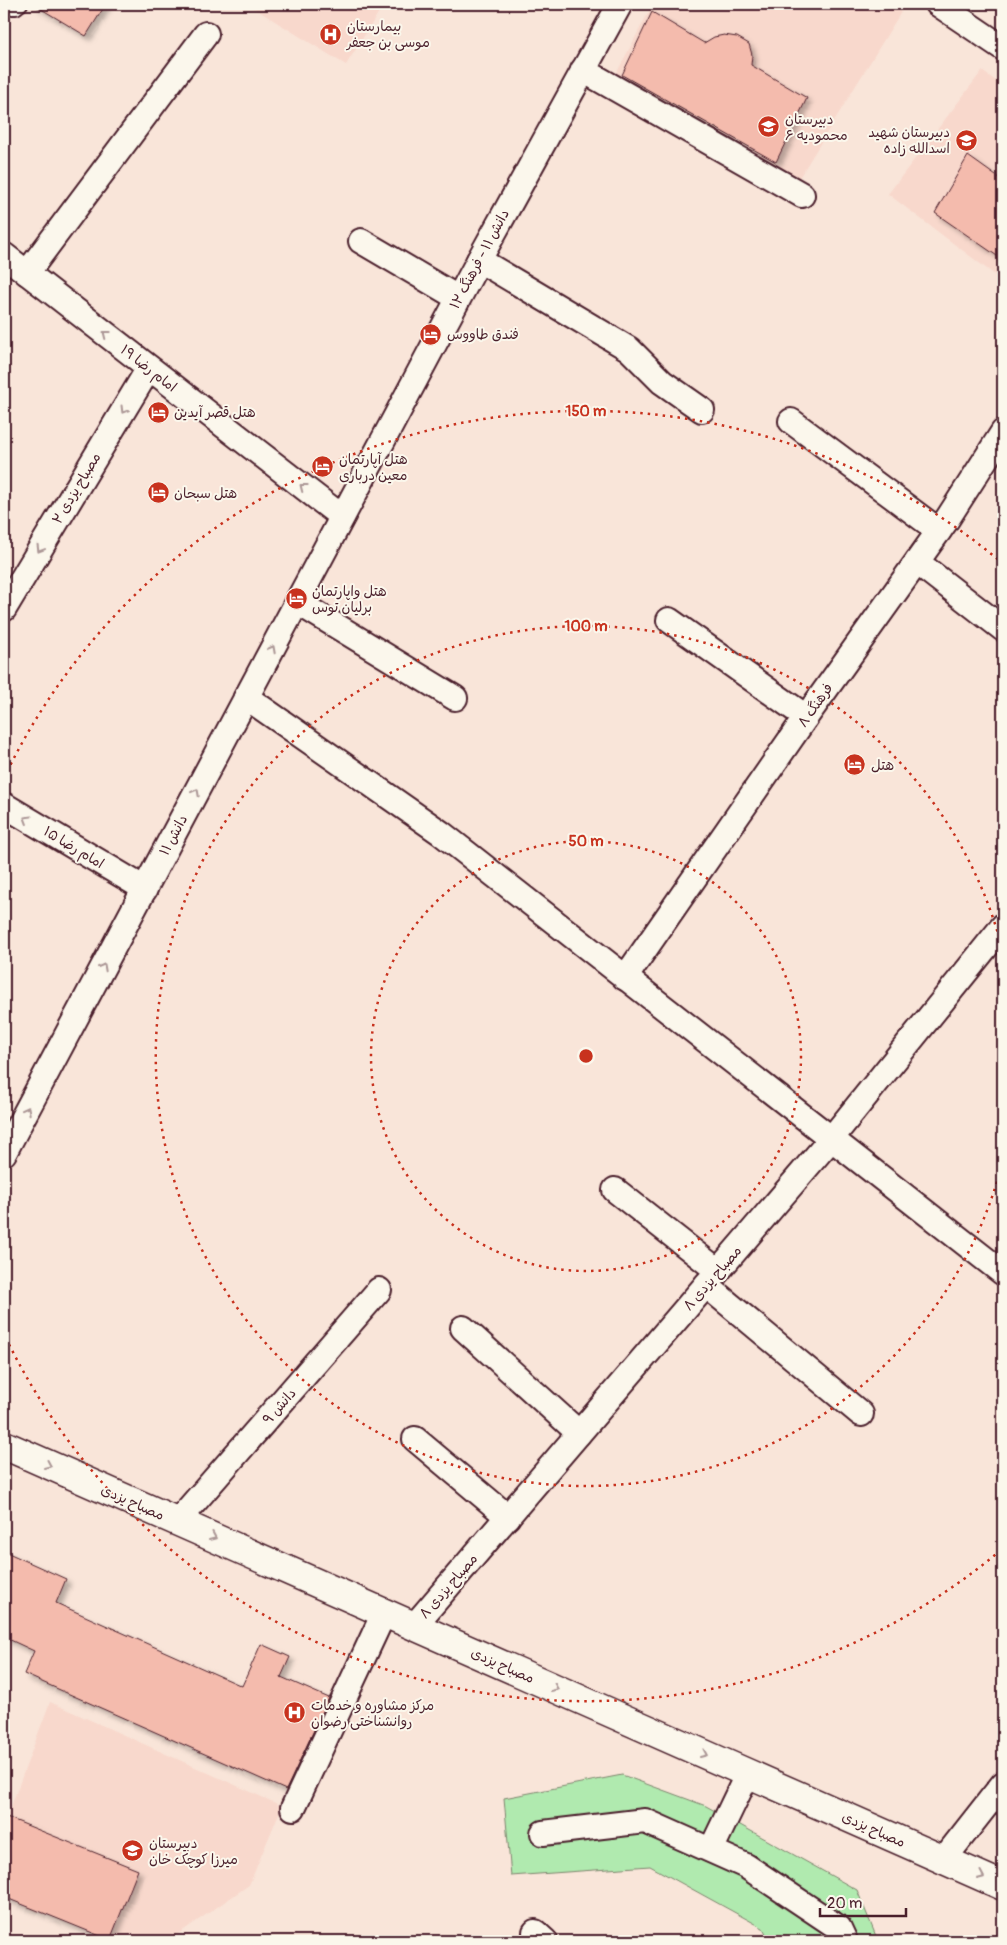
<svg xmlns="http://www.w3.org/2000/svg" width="1007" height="1945" font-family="Pangolin,'Playpen Sans Arabic',sans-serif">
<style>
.built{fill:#f8d8cc}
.green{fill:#b0eaaf;stroke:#7d846d}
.building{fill:#f4bbad;stroke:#4a1f2b;filter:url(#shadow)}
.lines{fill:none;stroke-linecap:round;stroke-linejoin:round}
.lane-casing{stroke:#4a1f2b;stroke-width:16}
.street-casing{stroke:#4a1f2b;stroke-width:28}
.secondary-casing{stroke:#4a1f2b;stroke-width:31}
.lane{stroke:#fbf7ec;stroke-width:12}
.street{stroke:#fbf7ec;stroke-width:24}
.secondary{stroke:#fbf7ec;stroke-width:28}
.oneway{stroke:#ab9695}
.ring{fill:none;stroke:#c8321e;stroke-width:2.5;stroke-dasharray:2.5 5}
.labels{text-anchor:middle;stroke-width:4;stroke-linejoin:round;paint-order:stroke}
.poi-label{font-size:14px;fill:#4a1f2b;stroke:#fbf7ec;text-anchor:start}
.street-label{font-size:14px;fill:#4a1f2b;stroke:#fbf7ec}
.centre{fill:#c8321e;stroke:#fbf7ec;stroke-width:2.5}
.ring-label{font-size:15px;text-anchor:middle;font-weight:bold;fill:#c8321e;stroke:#fbf7ec;stroke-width:4;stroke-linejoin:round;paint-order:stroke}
</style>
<defs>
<filter id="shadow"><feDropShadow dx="4.5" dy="4.5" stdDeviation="2.5" flood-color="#0004"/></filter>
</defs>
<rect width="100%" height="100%" fill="#f9e5d9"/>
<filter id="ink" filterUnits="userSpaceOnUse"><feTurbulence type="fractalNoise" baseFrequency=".02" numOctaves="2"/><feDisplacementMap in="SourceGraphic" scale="10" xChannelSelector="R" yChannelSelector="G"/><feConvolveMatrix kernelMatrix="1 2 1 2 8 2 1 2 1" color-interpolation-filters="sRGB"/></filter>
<g filter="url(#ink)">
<g class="built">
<path d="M247 4H384L346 65Z"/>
<path d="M653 4H890L901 12 799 178 615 76Z"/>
<path d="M982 71 1003 86V281L888 194Z"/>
<path d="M50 1702 282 1806 249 1885 168 1941H113L4 1897V1816L7 1817Z"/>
</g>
<path class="green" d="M622 1775 706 1806 857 1890 878 1941H770L763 1928 650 1866 511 1876 504 1798Z"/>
<g class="building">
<path d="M33 4H106L86 36Z"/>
<path d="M652 12 704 43 714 37 724 35 737 37 749 44 752 55 751 65 807 98 776 162 622 75Z"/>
<path d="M968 156 1003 181V260L935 213Z"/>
<path d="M4 1551 66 1579 56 1603 242 1686 261 1644 290 1657 281 1677 329 1698 286 1790 24 1674 34 1651 4 1637Z"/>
<path d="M4 1816 138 1870 110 1940 4 1897Z"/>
</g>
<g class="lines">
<defs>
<path id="lane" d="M4 8H16L21 4"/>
<g id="street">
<path d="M938 4 1003 48"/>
<path d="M583 70 802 195"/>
<path d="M361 241 458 298"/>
<path d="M4 255 342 517"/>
<path d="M479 260 629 349 662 382 702 410"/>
<path d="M27 273 206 34"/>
<path d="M791 421 939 531"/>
<path d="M917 562 1003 629"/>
<path d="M297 602 455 698"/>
<path d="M4 609 149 368"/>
<path d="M669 620 806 717"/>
<path d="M246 697 441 833 1003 1273"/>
<path d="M4 805 145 889"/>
<path d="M625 978 806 717 946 521 1003 432"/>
<path d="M4 1153 479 260 620 4"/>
<path d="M615 1190 718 1271"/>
<path d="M706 1285 861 1414"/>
<path d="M463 1328 579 1433"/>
<path d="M415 1439 508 1517"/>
<path d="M178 1521 379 1290"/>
<path d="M414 1626 831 1139 1003 926"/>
<path d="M293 1808 384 1613"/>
<path d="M543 1833 645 1821 746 1866 839 1928 845 1941"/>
<path d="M711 1850 748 1773"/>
<path d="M944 1859 1003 1784"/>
<path d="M535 1932 545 1941"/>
</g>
<path id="secondary" d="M4 1445 1003 1886"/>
</defs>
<use href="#lane" class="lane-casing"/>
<use href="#street" class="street-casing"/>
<use href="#secondary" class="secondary-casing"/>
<use href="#lane" class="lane"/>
<use href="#street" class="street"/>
<use href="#secondary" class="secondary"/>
</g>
<defs><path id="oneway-chevron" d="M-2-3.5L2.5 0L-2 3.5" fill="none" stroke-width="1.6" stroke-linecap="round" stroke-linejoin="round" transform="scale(1.25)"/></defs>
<g class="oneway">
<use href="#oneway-chevron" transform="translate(106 334) rotate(-142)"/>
<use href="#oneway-chevron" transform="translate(124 410) rotate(121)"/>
<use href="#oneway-chevron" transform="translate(303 487) rotate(-142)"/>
<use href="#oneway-chevron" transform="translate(40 549) rotate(121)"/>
<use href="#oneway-chevron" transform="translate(272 649) rotate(-62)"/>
<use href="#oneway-chevron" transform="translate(196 792) rotate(-62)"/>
<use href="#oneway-chevron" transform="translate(27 819) rotate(-149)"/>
<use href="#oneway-chevron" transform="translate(103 967) rotate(-62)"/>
<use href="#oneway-chevron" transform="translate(27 1110) rotate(-62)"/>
<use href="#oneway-chevron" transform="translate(48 1465) rotate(24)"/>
<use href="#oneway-chevron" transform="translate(213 1537) rotate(24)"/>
<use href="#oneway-chevron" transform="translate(555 1688) rotate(24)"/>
<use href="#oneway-chevron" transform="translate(704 1754) rotate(24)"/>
<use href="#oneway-chevron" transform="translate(981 1876) rotate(24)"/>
</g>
</g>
<g class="ring">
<circle cx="586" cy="1056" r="215"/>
<path d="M1003 1160A430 430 0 1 1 1003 952"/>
<path d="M1001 1550A645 645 0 0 1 4 1334M4 778A645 645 0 0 1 1001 562"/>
</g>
<defs>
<symbol id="hospital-disc" viewBox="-11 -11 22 22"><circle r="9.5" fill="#c8321e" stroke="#fbf7ec"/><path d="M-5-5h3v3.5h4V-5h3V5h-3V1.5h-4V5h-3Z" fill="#fff"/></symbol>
<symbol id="school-disc" viewBox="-11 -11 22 22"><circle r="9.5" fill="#c8321e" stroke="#fbf7ec"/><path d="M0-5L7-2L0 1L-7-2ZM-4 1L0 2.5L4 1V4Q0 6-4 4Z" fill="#fff"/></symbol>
<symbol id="hotel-disc" viewBox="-11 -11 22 22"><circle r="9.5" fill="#c8321e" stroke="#fbf7ec"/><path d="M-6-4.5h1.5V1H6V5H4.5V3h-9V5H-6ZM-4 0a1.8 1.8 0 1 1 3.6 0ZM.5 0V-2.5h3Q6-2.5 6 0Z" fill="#fff"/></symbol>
</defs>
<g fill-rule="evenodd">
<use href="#hospital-disc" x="318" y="22" width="25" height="25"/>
<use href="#school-disc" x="756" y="114" width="25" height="25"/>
<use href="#school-disc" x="954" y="128" width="25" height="25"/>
<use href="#hotel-disc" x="418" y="322" width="25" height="25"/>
<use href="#hotel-disc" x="146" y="400" width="25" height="25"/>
<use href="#hotel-disc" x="310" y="454" width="25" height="25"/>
<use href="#hotel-disc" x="146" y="480" width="25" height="25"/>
<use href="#hotel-disc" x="284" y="586" width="25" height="25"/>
<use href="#hotel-disc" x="842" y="752" width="25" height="25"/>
<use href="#hospital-disc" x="282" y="1700" width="25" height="25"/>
<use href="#school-disc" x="120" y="1838" width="25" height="25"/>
</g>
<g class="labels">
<g class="poi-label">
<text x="347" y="31">بیمارستان<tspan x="347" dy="16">موسی بن جعفر</tspan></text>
<text x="785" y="124">دبیرستان<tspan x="785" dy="16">محمودیه ۶</tspan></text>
<text x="950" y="137" text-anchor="end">دبیرستان شهید<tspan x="950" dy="16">اسدالله زاده</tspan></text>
<text x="447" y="339">فندق طاووس</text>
<text x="174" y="417">هتل قصر آیدین</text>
<text x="339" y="464">هتل آپارتمان<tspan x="339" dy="16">معین درباری</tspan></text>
<text x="174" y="498">هتل سبحان</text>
<text x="312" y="596">هتل واپارتمان<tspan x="312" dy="16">برلیان توس</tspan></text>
<text x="871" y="770">هتل</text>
<text x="311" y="1710">مرکز مشاوره و خدمات<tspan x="311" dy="16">روانشناختی رضوان</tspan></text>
<text x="149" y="1848">دبیرستان<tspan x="149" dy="16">میرزا کوچک خان</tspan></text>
</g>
<g class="street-label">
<text transform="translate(479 259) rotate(-62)" y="5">دانش ۱۱ - فرهنگ ۱۲</text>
<text transform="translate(149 368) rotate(38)" y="5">امام رضا ۱۹</text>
<text transform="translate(76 488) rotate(-59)" y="5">مصباح یزدی ۲</text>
<text transform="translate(815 705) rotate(-55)" y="5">فرهنگ ۸</text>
<text transform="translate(173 835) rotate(-62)" y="5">دانش ۱۱</text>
<text transform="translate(74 847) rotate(31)" y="5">امام رضا ۱۵</text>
<text transform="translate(712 1278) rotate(-49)" y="5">مصباح یزدی ۸</text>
<text transform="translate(279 1406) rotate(-49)" y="5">دانش ۹</text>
<text transform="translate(133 1502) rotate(24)" y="5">مصباح یزدی</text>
<text transform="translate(448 1586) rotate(-49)" y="5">مصباح یزدی ۸</text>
<text transform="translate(503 1665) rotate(24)" y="5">مصباح یزدی</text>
<text transform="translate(874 1829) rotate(24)" y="5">مصباح یزدی</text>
</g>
</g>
<circle cx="586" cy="1056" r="8" class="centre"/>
<g class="ring-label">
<text x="586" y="416">150 m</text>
<text x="586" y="631">100 m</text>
<text x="586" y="846">50 m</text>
</g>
<rect width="1007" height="1945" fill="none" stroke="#fbf7ec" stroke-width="20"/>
<rect x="10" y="10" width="987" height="1925" fill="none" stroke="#4a1f2b" stroke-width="2" filter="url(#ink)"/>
<path d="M820 1908v8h86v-8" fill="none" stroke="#4a1f2b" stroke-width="2.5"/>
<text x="827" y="1908" font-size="15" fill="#4a1f2b" stroke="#fbf7ec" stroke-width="4" paint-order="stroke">20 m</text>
</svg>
